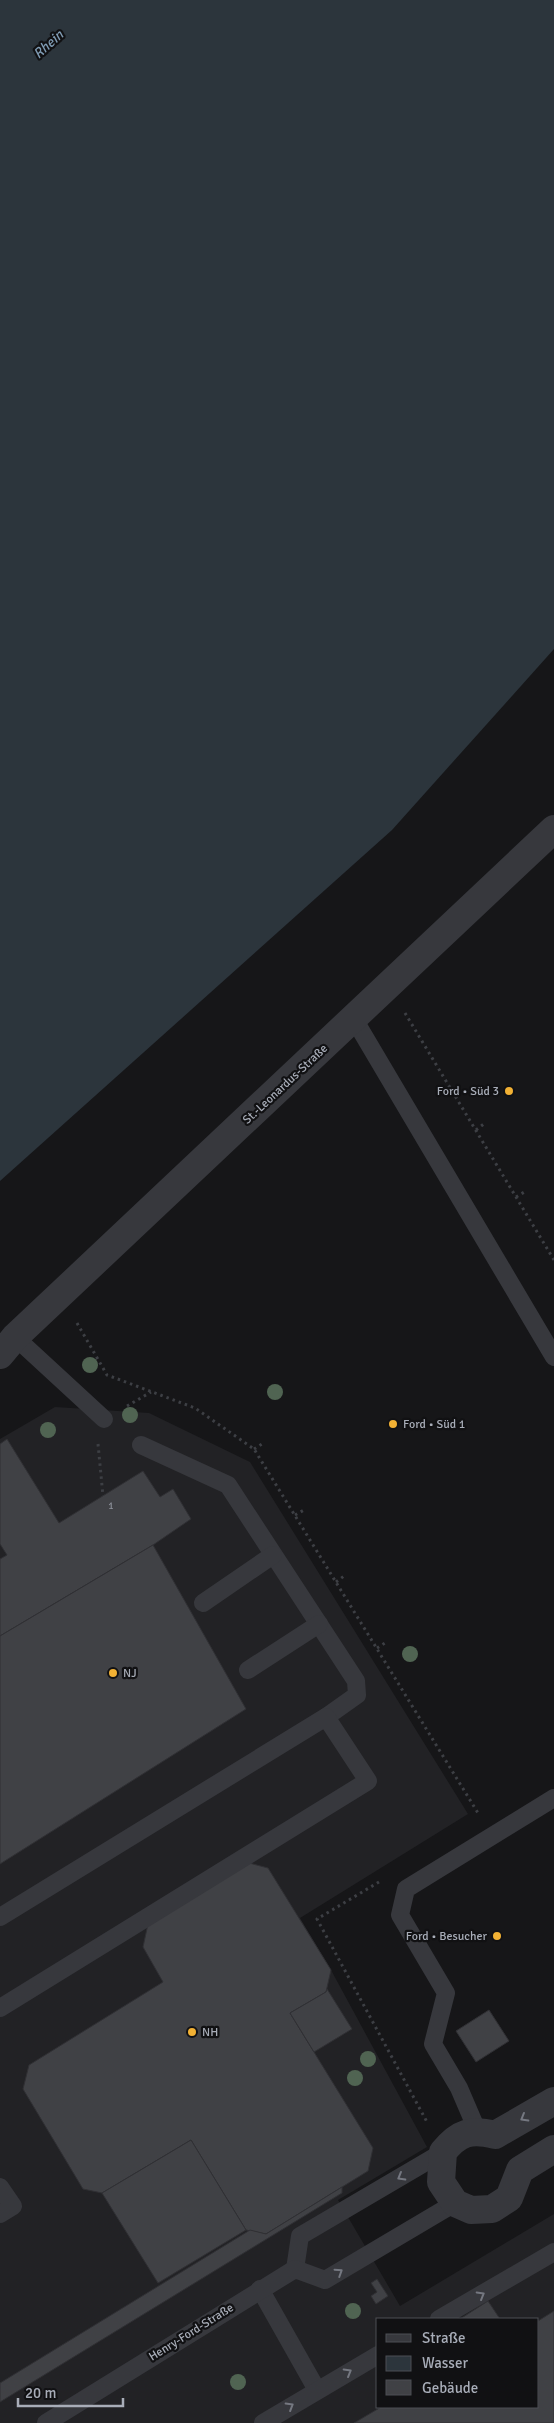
<svg xmlns="http://www.w3.org/2000/svg" width="554" height="2423" font-family="Signika,sans-serif">
<style>
.built{fill:#222225;fill-rule:evenodd}
.water{fill:#2c353c}
.building{fill:#404145;stroke:#303034}
.lines{fill:none;stroke-linecap:round;stroke-linejoin:round}
.path{stroke:#3d3f44;stroke-width:3;stroke-dasharray:2.5 4;stroke-linecap:butt}
.lane{stroke:#37383d;stroke-width:18}
.street{stroke:#37383d;stroke-width:28}
.tree{fill:#506452}
.oneway{stroke:#757881}
.poi-dot{fill:#f2b134;stroke:#111113;stroke-width:2}
.labels{text-anchor:middle;stroke-width:4.5;stroke-linejoin:round;paint-order:stroke}
.number-label{font-size:10px;fill:#8e929b}
.street-label{font-size:12px;fill:#a8adb8;stroke:#111113}
.poi-label{font-size:12px;fill:#a8adb8;stroke:#111113;text-anchor:start}
.water-label{font-size:14px;font-style:italic;fill:#7f9bb3;stroke:#111113}
</style>
<rect width="100%" height="100%" fill="#161618"/>
<path class="built" d="M55 1407 149 1413 250 1462 468 1814 300 1918 331 1970 427 2147 338 2200 400 2306 554 2214V2423H0V1439ZM378 2319H538V2407H378Z"/>
<path class="water" d="M0 0H554V649L392 830 0 1181Z"/>
<g class="building">
<path d="M7 1439 59 1523 143 1471 160 1497 173 1489 191 1519 153 1545 0 1636V1559L7 1555 0 1544V1444Z"/>
<path d="M153 1545 246 1709 0 1864V1636Z"/>
<path d="M249 1863 268 1868 331 1970 326 1992 290 2013 373 2148 368 2171 266 2234 246 2230 191 2140 102 2193 83 2189 23 2089 29 2065 163 1982 143 1947 148 1924Z"/>
<path d="M327 1989 352 2029 314 2052 290 2013 326 1992Z"/>
<path d="M489 2010 509 2041 476 2062 456 2031Z"/>
<path d="M191 2140 246 2230 158 2283 102 2193Z"/>
<path d="M342 2187V2193L0 2402V2383L250 2230 266 2234Z"/>
<path d="M377 2279 388 2296 376 2304 371 2296 377 2292 371 2283Z"/>
<path d="M488 2301 500 2319H460Z"/>
<path d="M554 2311V2423H354L381 2407H538V2321Z"/>
</g>
<g class="lines">
<g class="path">
<path d="M405 1013 554 1260"/>
<path d="M476 1130 485 1123"/>
<path d="M516 1197 526 1191"/>
<path d="M77 1323 107 1375 195 1408 254 1449 478 1813"/>
<path d="M127 1406 151 1392"/>
<path d="M98 1444 103 1496"/>
<path d="M254 1449 262 1444"/>
<path d="M295 1515 304 1510"/>
<path d="M336 1582 344 1576"/>
<path d="M377 1648 385 1643"/>
<path d="M379 1882 317 1919 427 2122"/>
</g>
<g class="lane">
<path d="M354 1019 554 1357"/>
<path d="M15 1337 104 1419"/>
<path d="M141 1445 228 1485 356 1681 357 1695 326 1717"/>
<path d="M203 1603 273 1555"/>
<path d="M248 1670 319 1624"/>
<path d="M0 1917 326 1717 368 1781 0 2008"/>
<path d="M477 2130 459 2088 433 2044 446 1993 400 1915 406 1889 554 1798"/>
<path d="M0 2187 13 2206 0 2214"/>
<path d="M295 2269 300 2236 443 2152"/>
<path d="M260 2289 317 2390"/>
<path d="M439 2319 554 2252"/>
<path d="M46 2423 295 2269 325 2280 455 2203"/>
<path d="M263 2423 378 2355"/>
</g>
<g class="street">
<path d="M0 1355 15 1337 554 829"/>
<path d="M554 2101 495 2135C471 2129 459 2132 443 2152L441 2182 455 2203 471 2210 492 2209 509 2198 520 2170 554 2149"/>
</g>
</g>
<g class="tree">
<circle cx="90" cy="1365" r="8"/>
<circle cx="275" cy="1392" r="8"/>
<circle cx="130" cy="1415" r="8"/>
<circle cx="48" cy="1430" r="8"/>
<circle cx="410" cy="1654" r="8"/>
<circle cx="368" cy="2059" r="8"/>
<circle cx="355" cy="2078" r="8"/>
<circle cx="353" cy="2311" r="8"/>
<circle cx="238" cy="2382" r="8"/>
</g>
<defs><path id="oneway-chevron" d="M-2-3.5L2.5 0L-2 3.5" fill="none" stroke-width="1.6" stroke-linecap="round" stroke-linejoin="round" transform="scale(1.25)"/></defs>
<g class="oneway">
<use href="#oneway-chevron" transform="translate(524 2118) rotate(150)"/>
<use href="#oneway-chevron" transform="translate(401 2177) rotate(150)"/>
<use href="#oneway-chevron" transform="translate(339 2272) rotate(-33)"/>
<use href="#oneway-chevron" transform="translate(481 2295) rotate(-30)"/>
<use href="#oneway-chevron" transform="translate(348 2372) rotate(-30)"/>
<use href="#oneway-chevron" transform="translate(290 2406) rotate(-31)"/>
</g>
<g class="poi-dot">
<circle cx="509" cy="1091" r="5"/>
<circle cx="393" cy="1424" r="5"/>
<circle cx="113" cy="1673" r="5"/>
<circle cx="497" cy="1936" r="5"/>
<circle cx="192" cy="2032" r="5"/>
</g>
<g class="labels">
<g class="number-label">
<text x="111" y="1509">1</text>
</g>
<g class="street-label">
<text transform="translate(285 1084) rotate(-43)" y="4">St.-Leonardus-Straße</text>
<text transform="translate(191 2332) rotate(-32)" y="4">Henry-Ford-Straße</text>
</g>
<g class="poi-label">
<text x="499" y="1095" text-anchor="end">Ford • Süd 3</text>
<text x="403" y="1428">Ford • Süd 1</text>
<text x="123" y="1677">NJ</text>
<text x="487" y="1940" text-anchor="end">Ford • Besucher</text>
<text x="202" y="2036">NH</text>
</g>
<g class="water-label">
<text transform="translate(48 44) rotate(-42)" y="5">Rhein</text>
</g>
</g>
<rect x="376" y="2318" width="162" height="90" fill="#111113" stroke="#4d4f55"/>
<rect x="386" y="2334" width="25" height="8" fill="#37383d" stroke="#4d4f55"/>
<text x="422" y="2343" font-size="15" fill="#a8adb8">Straße</text>
<rect x="386" y="2356" width="25" height="15" fill="#2c353c" stroke="#4d4f55"/>
<text x="422" y="2368" font-size="15" fill="#a8adb8">Wasser</text>
<rect x="386" y="2380" width="25" height="15" fill="#404145" stroke="#4d4f55"/>
<text x="422" y="2393" font-size="15" fill="#a8adb8">Gebäude</text>
<path d="M18 2398v8h105v-8" fill="none" stroke="#a8adb8" stroke-width="2.5"/>
<text x="25" y="2398" font-size="15" fill="#a8adb8" stroke="#111113" stroke-width="4" paint-order="stroke">20 m</text>
</svg>
